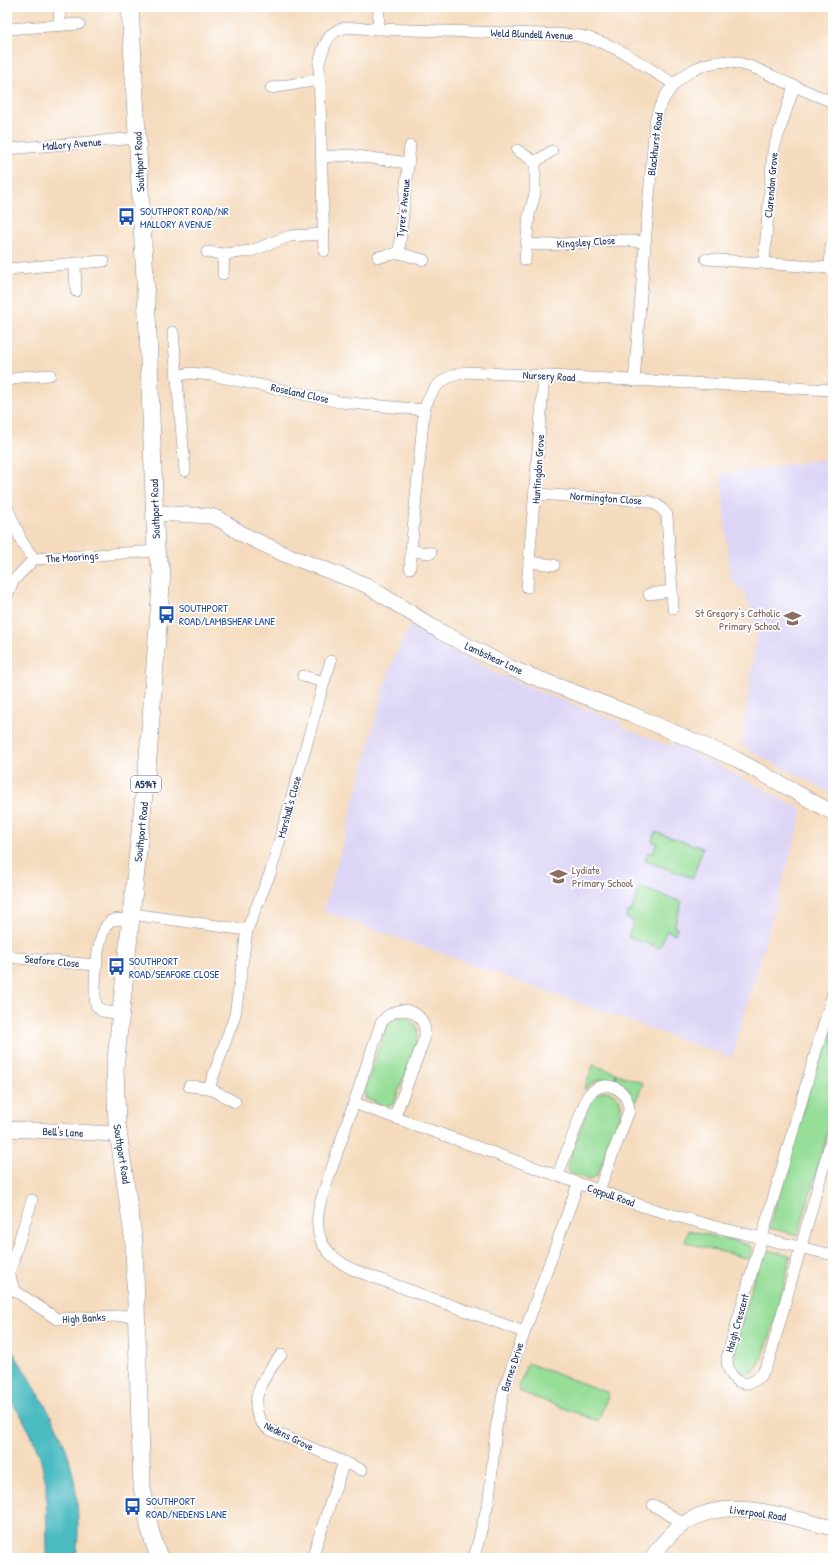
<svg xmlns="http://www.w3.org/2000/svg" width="840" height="1565" font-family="'Patrick Hand',sans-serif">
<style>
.built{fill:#ddd5f6}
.green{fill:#97de98;stroke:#59867b}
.water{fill:#4cbbc2;stroke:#347590}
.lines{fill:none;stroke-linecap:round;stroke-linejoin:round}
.street-casing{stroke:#88858e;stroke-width:12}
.secondary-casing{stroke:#88858e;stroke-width:16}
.primary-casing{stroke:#88858e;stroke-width:18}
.street{stroke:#fff;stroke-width:11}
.secondary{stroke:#fff;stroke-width:15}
.primary{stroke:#fff;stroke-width:17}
.labels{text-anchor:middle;stroke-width:3.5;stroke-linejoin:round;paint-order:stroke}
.shield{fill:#fff;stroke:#5f6d8e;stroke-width:1}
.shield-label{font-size:10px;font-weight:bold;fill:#1b2f5e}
.street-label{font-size:11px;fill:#1b2f5e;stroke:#fff}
.transit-label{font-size:11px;fill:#164399;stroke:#fff;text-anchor:start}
.education-label{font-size:11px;fill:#785e54;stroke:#fff;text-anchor:end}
</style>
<rect width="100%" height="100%" fill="#fff"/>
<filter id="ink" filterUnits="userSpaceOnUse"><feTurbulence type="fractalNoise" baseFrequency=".025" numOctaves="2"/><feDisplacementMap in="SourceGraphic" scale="8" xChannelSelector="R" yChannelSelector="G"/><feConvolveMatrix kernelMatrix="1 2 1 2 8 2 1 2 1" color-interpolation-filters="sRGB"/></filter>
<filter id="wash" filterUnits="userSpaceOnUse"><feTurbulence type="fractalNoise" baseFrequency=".012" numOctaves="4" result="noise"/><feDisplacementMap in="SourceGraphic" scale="16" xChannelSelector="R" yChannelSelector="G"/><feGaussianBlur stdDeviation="0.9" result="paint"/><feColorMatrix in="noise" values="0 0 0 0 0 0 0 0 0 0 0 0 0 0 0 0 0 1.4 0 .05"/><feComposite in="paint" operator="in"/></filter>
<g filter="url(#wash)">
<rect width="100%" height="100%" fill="#f5dbbe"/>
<g class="built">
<path d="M833 458V794L741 746 757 631 745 593 730 579 721 474Z"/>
<path d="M410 626 448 648 492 671 540 692 622 723 621 727 665 744 678 746 716 764 803 810 732 1058 323 911 344 841 380 701 393 659Z"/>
</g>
<g class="green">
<path d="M655 832 703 848 693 878 645 861 648 852 653 853 657 843 652 841Z"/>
<path d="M639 887 682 902 674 927 677 928 675 934 666 931 660 948 628 937 634 921 626 918 628 911 631 912Z"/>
<path d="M833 1007V1116L798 1235 769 1228Z"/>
<path d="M404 1017C411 1019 417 1024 418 1032 419 1043 399 1088 395 1101L392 1105 385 1106 366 1099 364 1092 386 1027 393 1019Z"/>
<path d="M593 1065 616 1073 614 1080C601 1077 593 1082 584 1090Z"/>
<path d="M617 1074 643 1083 633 1108 628 1090 615 1080Z"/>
<path d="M604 1091C613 1092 620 1095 621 1105 623 1117 602 1162 597 1176L589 1180 570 1173 567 1166 592 1097Z"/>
<path d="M688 1230 749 1245 752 1248 749 1259 685 1242Z"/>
<path d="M763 1249 791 1256C784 1282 770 1352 754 1371L745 1374 737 1370C728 1354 757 1270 763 1249Z"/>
<path d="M527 1363 609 1393 598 1421 518 1391Z"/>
</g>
<path class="water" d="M7 1342C26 1374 48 1406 63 1441 77 1474 81 1523 76 1558H47L46 1483 39 1453 23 1419 7 1395Z"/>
</g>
<g filter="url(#ink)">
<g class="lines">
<defs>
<g id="street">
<path d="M59 7 60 26"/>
<path d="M7 29 79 24"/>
<path d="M378 29 575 35C615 42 640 64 674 84"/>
<path d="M271 88 318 80"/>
<path d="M7 149 138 138"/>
<path d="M517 150 535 162 552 151"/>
<path d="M322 157 349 155 408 163"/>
<path d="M527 244 548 245 617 240 645 242"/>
<path d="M831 247 830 268H833"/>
<path d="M324 251 319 64C329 22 340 27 378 29L379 7"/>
<path d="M207 252 224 254 223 274"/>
<path d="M399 253 410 146"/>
<path d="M224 254 251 251 290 236 324 234"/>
<path d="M378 257 399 253 424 260"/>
<path d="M706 259 830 268"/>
<path d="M525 260 529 215 535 194V162"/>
<path d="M75 263 76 291"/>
<path d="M764 263 773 151 794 86"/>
<path d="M7 269 104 261"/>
<path d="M173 332 185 471"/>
<path d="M177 376 190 373 212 375 340 402 424 410"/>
<path d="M7 381 20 377 50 375"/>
<path d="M634 381 655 122C660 102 669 85 688 73 724 50 751 66 785 82 801 89 817 96 833 102"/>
<path d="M536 494 646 501C656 503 661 507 667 515L673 608"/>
<path d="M7 507 22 542 34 559"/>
<path d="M411 551 424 410C432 386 442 377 466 372L833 390"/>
<path d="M529 562 544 376"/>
<path d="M410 568 411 551 431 553"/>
<path d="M527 587 529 562 554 565"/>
<path d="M649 594 672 591"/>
<path d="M7 596 13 581 34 559 156 551"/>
<path d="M303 676 324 682 331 661"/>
<path d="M132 914 247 930"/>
<path d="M7 957 96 965"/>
<path d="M833 993 727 1357C726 1376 742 1393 759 1377 764 1373 766 1366 769 1360L833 1133"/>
<path d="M121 1014 102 1011 96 1005C93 991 96 924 113 920 118 918 126 920 131 920"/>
<path d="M189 1086 209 1088 235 1102"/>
<path d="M209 1088 235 1015 247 930 271 871 324 682"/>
<path d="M354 1103 645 1207 716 1227 833 1255"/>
<path d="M395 1116 425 1037C427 1009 397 1001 381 1023L321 1200C311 1235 323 1255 354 1270L524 1332"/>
<path d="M558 1175 587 1097C602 1076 629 1087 629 1111L599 1190"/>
<path d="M32 1200 9 1273 14 1290 57 1319 137 1315"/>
<path d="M281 1355C264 1375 242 1408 268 1429L362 1470"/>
<path d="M653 1505 675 1518 682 1524"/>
<path d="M312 1558 344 1462"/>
<path d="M474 1558 489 1499 496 1428 504 1389 578 1184"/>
</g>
<g id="secondary">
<path d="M156 513 211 516 221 520 242 534 284 554 366 585 441 632 513 669 631 714 736 759 833 813"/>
<path d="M7 1129 118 1134"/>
<path d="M652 1558C698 1484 764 1511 833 1528"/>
</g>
<path id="primary" d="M130 7 148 333 156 551 162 572 148 757 115 1068 117 1124 134 1243 142 1487 150 1530 159 1558"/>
</defs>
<use href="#street" class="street-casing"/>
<use href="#secondary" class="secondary-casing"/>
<use href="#primary" class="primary-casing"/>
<use href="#street" class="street"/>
<use href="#secondary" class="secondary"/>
<use href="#primary" class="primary"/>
</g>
</g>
<defs>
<symbol id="bus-bare" viewBox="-9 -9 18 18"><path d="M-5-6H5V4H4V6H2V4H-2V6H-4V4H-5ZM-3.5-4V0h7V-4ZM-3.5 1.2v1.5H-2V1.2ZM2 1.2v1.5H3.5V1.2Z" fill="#1a4fb4" stroke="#fff" stroke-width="2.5" paint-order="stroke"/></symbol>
<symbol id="school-bare" viewBox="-9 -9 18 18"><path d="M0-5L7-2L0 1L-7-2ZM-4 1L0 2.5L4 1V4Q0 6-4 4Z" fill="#8d6e63" stroke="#fff" stroke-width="2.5" paint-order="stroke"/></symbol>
</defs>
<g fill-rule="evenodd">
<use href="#bus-bare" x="114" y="204" width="25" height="25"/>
<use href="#bus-bare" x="154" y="602" width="25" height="25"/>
<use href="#school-bare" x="780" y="606" width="25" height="25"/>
<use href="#school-bare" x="546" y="864" width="25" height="25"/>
<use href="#bus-bare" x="104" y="954" width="25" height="25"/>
<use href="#bus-bare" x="120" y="1494" width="25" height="25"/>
</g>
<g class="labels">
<rect class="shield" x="131" y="776" width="30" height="16" rx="3"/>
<g class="shield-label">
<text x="146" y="788">A5147</text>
</g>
<g class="street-label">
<text transform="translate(532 34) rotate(2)" y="4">Weld Blundell Avenue</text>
<text transform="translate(72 144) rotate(-5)" y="4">Mallory Avenue</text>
<text transform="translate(655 144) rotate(-83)" y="4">Blackhurst Road</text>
<text transform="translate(139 162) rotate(-93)" y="4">Southport Road</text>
<text transform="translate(771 185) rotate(-85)" y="4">Clarendon Grove</text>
<text transform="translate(403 208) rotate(-84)" y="4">Tyrer's Avenue</text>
<text transform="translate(586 242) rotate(-4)" y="4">Kingsley Close</text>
<text transform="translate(549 376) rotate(3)" y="4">Nursery Road</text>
<text transform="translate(300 393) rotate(12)" y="4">Roseland Close</text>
<text transform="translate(538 469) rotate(-86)" y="4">Huntingdon Grove</text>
<text transform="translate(606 498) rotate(4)" y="4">Normington Close</text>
<text transform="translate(155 509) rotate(-92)" y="4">Southport Road</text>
<text transform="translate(72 557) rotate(-4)" y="4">The Moorings</text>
<text transform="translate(494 658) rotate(25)" y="4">Lambshear Lane</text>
<text transform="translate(289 807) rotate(-75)" y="4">Marshall's Close</text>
<text transform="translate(141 832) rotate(-84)" y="4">Southport Road</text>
<text transform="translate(52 961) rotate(5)" y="4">Seafore Close</text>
<text transform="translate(63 1132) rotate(3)" y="4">Bell's Lane</text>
<text transform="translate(122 1154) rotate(81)" y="4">Southport Road</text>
<text transform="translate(611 1195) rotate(19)" y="4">Coppull Road</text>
<text transform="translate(84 1318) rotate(-3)" y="4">High Banks</text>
<text transform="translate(737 1323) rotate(-74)" y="4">Haigh Crescent</text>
<text transform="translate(512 1367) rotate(-72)" y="4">Barnes Drive</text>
<text transform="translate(289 1436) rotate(26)" y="4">Nedens Grove</text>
<text transform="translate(758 1513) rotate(8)" y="4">Liverpool Road</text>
</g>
<g class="transit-label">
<text x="140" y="215">SOUTHPORT ROAD/NR<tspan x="140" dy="13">MALLORY AVENUE</tspan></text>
<text x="179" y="612">SOUTHPORT<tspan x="179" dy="13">ROAD/LAMBSHEAR LANE</tspan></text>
<text x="129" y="965">SOUTHPORT<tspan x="129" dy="13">ROAD/SEAFORE CLOSE</tspan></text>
<text x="146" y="1505">SOUTHPORT<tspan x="146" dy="13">ROAD/NEDENS LANE</tspan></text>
</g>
<g class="education-label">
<text x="780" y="617">St Gregory's Catholic<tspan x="780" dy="13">Primary School</tspan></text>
<text x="572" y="874" text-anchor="start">Lydiate<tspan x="572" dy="13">Primary School</tspan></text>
</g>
</g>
<rect width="840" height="1565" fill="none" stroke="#fff" stroke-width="24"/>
</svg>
